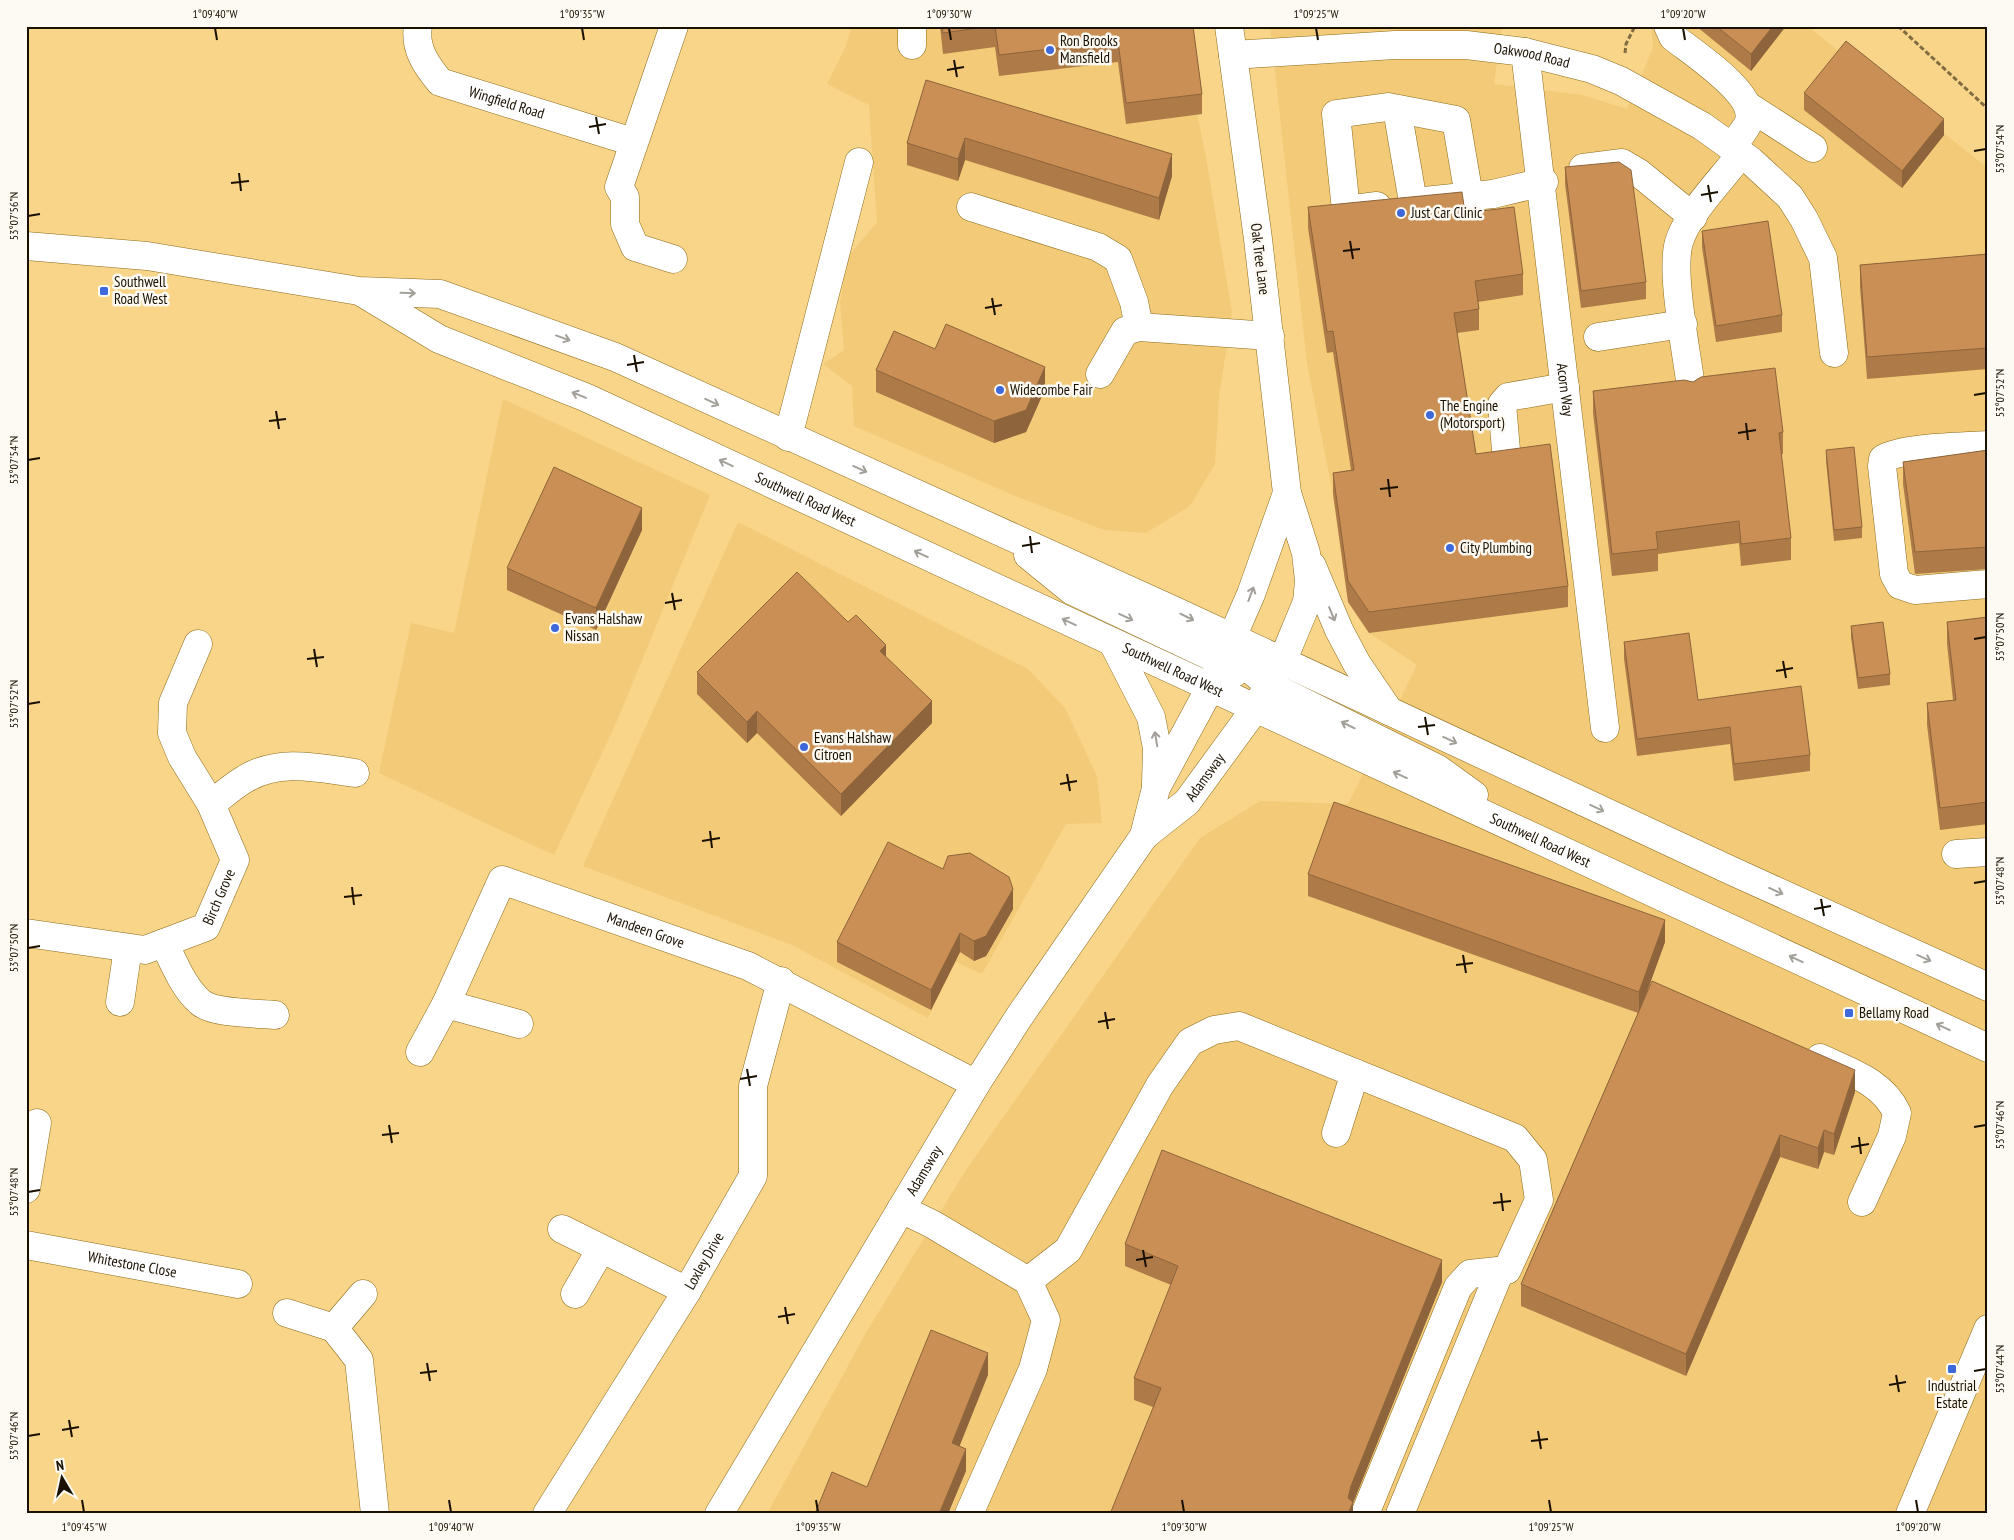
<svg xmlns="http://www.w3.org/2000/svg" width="2014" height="1540" font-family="'PT Sans Narrow',sans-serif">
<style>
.built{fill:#f3cb78}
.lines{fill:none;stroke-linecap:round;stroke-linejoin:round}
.minor-casing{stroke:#8c6b1a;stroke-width:29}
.major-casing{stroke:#8c6b1a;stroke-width:29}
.path{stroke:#816b40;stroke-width:3;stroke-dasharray:5 2.5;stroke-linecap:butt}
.minor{stroke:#fff;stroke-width:28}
.major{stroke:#fff;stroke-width:28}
.wall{fill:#ae7b48}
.shaded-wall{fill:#8d643b}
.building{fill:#ca8f54;stroke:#8d643b}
.oneway{stroke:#a39f99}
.ticks{fill:none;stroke:#1a1000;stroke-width:2}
.poi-dot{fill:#3d69da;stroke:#fdfaf3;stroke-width:2}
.labels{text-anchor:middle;stroke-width:5;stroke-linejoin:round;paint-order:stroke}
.poi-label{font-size:15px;fill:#1a1000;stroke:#fdfaf3;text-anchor:start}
.street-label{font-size:15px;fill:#1a1000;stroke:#fdfaf3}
.neatline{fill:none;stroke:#1a1000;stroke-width:2}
.ticks-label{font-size:12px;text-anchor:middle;fill:#1a1000}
</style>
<rect width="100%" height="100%" fill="#f8d589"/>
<g class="built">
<path d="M852 26H1179L1205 152 1232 312 1219 397 1215 464 1190 506 1146 533 1104 530 1013 495 854 426 852 386 823 364 844 350 840 302 848 257 877 222 869 105 827 84 846 46Z"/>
<path d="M1270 26H1502L1494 84 1583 95 1627 109 1653 48 1651 26H1807L1988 168V1514H767L867 1331 966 1170 1200 838 1260 801 1348 804 1417 665 1369 633 1348 602 1333 494 1307 364Z"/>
<path d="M503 399 710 495 617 721 554 855 379 773 411 623 454 633Z"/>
<path d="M738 522 1028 669 1065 708 1097 776 1102 823 1066 824 982 974 956 962 928 1018 792 945 583 866Z"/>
</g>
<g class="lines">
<defs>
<g id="minor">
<path id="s1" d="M418 26C414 49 427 66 440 82L633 142"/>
<path d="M912 26V45"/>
<path d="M1668 26 1673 37C1693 53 1756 93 1749 121 1747 129 1736 140 1731 147"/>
<path id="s2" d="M1525 52 1605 728"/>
<path id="s3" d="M1233 55 1395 45H1466L1525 52 1592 69 1621 81 1702 126 1751 161 1790 197 1804 219 1823 258 1834 353"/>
<path d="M1748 106 1813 148"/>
<path d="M1397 109 1413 202"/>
<path d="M1583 168 1622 163 1639 173 1693 217"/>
<path d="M1424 201 1493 194 1544 182"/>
<path d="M1377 206 1346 210 1336 114 1388 107 1456 120 1469 196"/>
<path d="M971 207 1098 247 1118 259 1134 302 1139 327"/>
<path d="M673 259 635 247 625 224V197L619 187 674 26"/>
<path d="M1598 337 1683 324"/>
<path d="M1100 374 1125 331 1139 327 1270 336"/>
<path d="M1691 388C1687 353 1670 273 1679 242 1688 213 1722 179 1741 154"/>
<path d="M788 437 859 162"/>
<path d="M1988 445C1962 447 1903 447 1883 459L1882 466 1894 574 1900 585 1915 590 1988 584"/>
<path d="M1506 450 1502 404 1508 397 1565 387"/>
<path d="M211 804C222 796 233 786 245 779 279 758 319 768 355 773"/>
<path d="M1956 854 1988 852"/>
<path id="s4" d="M26 933 145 950 206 927 235 860 211 804 182 757 172 733 173 703 198 644"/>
<path d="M164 943C174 963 183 987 200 1002 213 1014 257 1013 275 1015"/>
<path d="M120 1002 128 948"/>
<path id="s5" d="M519 1024 446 1004 502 880 748 966 976 1084"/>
<path d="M420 1052 446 1004"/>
<path d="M1820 1058C1850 1072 1883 1082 1897 1113L1892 1136 1862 1202"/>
<path d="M1336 1133 1355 1073"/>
<path d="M26 1189 37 1123"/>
<path d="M901 1209 932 1224 1028 1281 1046 1320 1033 1369 969 1514"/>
<path d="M562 1229 687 1291"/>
<path id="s6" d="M26 1245 238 1284"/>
<path d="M1028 1281 1068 1250 1160 1085 1190 1042 1214 1030 1239 1026 1515 1138 1533 1160 1539 1200 1507 1270 1470 1274 1458 1287 1365 1514"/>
<path d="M363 1294 334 1328 359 1360 375 1514"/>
<path d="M575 1294 601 1249"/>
<path d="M287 1313 334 1328"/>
<path id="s7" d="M547 1514 687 1291 753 1176V1086L781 981"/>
<path d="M1400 1514 1500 1271"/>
<path d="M1910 1514 1988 1329"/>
</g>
<g id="major">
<path d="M26 246 147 256 359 291 440 294 615 357 1175 611 1732 871 1988 987"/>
<path id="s8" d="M363 293 439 339 587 398 1988 1048"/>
<path d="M1028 555 1071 590 1221 661 1234 673"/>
<path d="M1312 566 1339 630 1357 664 1389 711"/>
<path d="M1231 638 1251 670 1269 685 1438 769 1474 795"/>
<path d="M1113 643 1151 717 1157 748 1156 784"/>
<path d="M1144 836 1156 788 1210 688 1251 594 1287 493"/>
<path id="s9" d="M719 1514 976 1084 1019 1017 1144 836 1187 802 1255 709 1282 662 1307 602 1309 581 1306 553 1287 493 1258 239 1229 26"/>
</g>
</defs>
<use href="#minor" class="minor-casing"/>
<use href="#major" class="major-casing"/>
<g class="path">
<path d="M1898 26 1988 109"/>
<path d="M1625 53 1626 44 1635 26"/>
</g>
<use href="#minor" class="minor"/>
<use href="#major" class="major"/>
</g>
<g class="wall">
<path d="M940 26H1193L1202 94V114L1126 124 1118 62 999 76 995 47 943 54Z"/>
<path d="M1696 26H1786L1751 71Z"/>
<path d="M926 80 1172 176 1159 220 965 160 958 181 907 165V143Z"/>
<path d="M1804 93 1944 135 1902 188 1804 110Z"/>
<path d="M1565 167 1646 282V299L1581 308 1565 184Z"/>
<path d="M1308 207 1465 213 1523 274V295L1478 302 1479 309V330L1457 333 1476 454 1568 586V607L1369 633 1348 602 1333 494V473L1351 470 1333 352 1327 353 1308 228Z"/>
<path d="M1702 231 1782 315V332L1716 342 1702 247Z"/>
<path d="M1988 254V369L1867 379 1860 287V265Z"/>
<path d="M935 349 1045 389 1026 432 994 443 876 392V370Z"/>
<path d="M1593 391 1783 432V454H1781L1791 538V560L1741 566 1739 543 1658 554V571L1612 576 1593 413Z"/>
<path d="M1826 450 1862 527V538L1834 541 1826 461Z"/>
<path d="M1988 450V569L1915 574 1903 484V462Z"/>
<path d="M642 530 596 630 507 590V568Z"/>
<path d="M1988 617V824L1940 830 1927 725V703L1953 700 1947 644V622Z"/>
<path d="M848 622 886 657 932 723 841 816 757 733 747 743 697 694V672Z"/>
<path d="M1851 626 1890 674V685L1858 689 1851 637Z"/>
<path d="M1624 642 1698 700 1810 755V771L1734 781 1730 744 1637 756 1624 659Z"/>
<path d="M1308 874 1665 942 1645 996 1855 1092 1834 1155 1824 1152 1818 1169 1780 1157 1686 1376 1521 1306V1284L1638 1013 1308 896Z"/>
<path d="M1013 909 986 956 974 961 960 952 931 1010 837 962V942Z"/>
<path d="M1125 1244 1442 1282 1353 1503V1514L1153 1407 1134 1400V1378L1171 1285 1125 1266Z"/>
</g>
<g class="shaded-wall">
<path d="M1773 26H1786L1751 71V54Z"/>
<path d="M1944 119V135L1902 188V171Z"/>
<path d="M965 138V160L958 181V159Z"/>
<path d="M1172 154V176L1159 220V198Z"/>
<path d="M1045 367V389L1026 432 994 443V421Z"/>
<path d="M642 508V530L596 630V608Z"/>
<path d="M886 645V666L880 651Z"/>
<path d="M932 701V723L841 816V794Z"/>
<path d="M757 711V733L747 743V722Z"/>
<path d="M1013 889V909L986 956 974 961V941Z"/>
<path d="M1665 920V942L1639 1014V992Z"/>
<path d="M960 933V952L931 1010V990Z"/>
<path d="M1855 1070V1092L1834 1155V1134Z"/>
<path d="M1824 1130V1152L1818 1169V1148Z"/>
<path d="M1780 1135V1157L1686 1376V1354Z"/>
<path d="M1442 1260V1282L1353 1503V1514H1348V1498L1351 1486Z"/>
<path d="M988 1353V1375L952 1465V1443Z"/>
<path d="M966 1449V1471L948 1514H939Z"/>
</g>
<g class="building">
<path d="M942 26H992L943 33Z"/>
<path d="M995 26H1193L1202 94 1126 103 1118 41 999 55Z"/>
<path d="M1716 26H1773L1751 54Z"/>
<path d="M1846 41 1944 119 1902 171 1804 93Z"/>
<path d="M926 80 1172 154 1159 198 965 138 958 159 907 143Z"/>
<path d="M1619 162 1631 170 1646 282 1581 291 1565 167Z"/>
<path d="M1462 192 1465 213 1514 207 1523 274 1475 281 1479 309 1454 313 1476 454 1550 444 1568 586 1369 612 1348 581 1333 473 1354 470 1333 331 1327 332 1308 207Z"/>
<path d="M1768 221 1782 315 1716 326 1702 231Z"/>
<path d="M1988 254V348L1867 357 1860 265Z"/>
<path d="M946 324 1045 367 1026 410 994 421 876 370 894 331 935 349Z"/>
<path d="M1775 368 1783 432 1779 433 1791 538 1741 544 1739 521 1656 532 1658 549 1612 554 1593 391 1684 380 1693 382 1701 377Z"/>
<path d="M1854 447 1862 527 1834 530 1826 450Z"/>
<path d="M1988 450V547L1915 552 1903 462Z"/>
<path d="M554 467 642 508 596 608 507 568Z"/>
<path d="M797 572 848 622 856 615 886 645 880 651 932 701 841 794 757 711 747 722 697 672Z"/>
<path d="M1988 617V802L1940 808 1927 703 1956 700 1947 622Z"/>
<path d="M1883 622 1890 674 1858 678 1851 626Z"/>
<path d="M1689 633 1698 700 1801 686 1810 755 1734 764 1730 727 1637 739 1624 642Z"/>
<path d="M1334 802 1665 920 1639 992 1308 874Z"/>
<path d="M888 842 943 869 948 856 970 853 1009 877 1013 889 986 936 974 941 960 933 931 990 837 942Z"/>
<path d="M1652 981 1855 1070 1834 1134 1824 1130 1818 1148 1780 1135 1686 1354 1521 1284Z"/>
<path d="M1162 1150 1442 1260 1351 1486 1348 1498 1353 1502 1348 1514H1110L1161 1388 1134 1378 1178 1266 1125 1244Z"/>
<path d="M931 1330 988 1353 952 1443 966 1449 939 1514H815L832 1472 867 1487Z"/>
</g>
<defs><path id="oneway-shaft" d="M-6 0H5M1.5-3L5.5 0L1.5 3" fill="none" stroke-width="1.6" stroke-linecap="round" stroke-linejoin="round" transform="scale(1.25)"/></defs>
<g class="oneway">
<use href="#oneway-shaft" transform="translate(408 293) rotate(2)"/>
<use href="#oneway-shaft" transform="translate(563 338) rotate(20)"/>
<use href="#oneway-shaft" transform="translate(579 395) rotate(-158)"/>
<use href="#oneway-shaft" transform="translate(712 402) rotate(25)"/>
<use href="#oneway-shaft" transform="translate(726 463) rotate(-155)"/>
<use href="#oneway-shaft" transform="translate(860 469) rotate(24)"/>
<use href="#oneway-shaft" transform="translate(921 554) rotate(-155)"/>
<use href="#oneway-shaft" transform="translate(1251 594) rotate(-69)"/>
<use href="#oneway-shaft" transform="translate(1332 614) rotate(67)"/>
<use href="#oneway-shaft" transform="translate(1126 617) rotate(25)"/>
<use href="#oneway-shaft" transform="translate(1187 617) rotate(26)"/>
<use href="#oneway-shaft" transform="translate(1069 622) rotate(-155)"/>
<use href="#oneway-shaft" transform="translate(1348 725) rotate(-154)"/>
<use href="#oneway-shaft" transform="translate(1156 739) rotate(-100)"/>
<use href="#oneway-shaft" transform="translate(1450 740) rotate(25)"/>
<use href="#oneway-shaft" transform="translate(1400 775) rotate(-155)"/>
<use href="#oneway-shaft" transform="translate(1597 808) rotate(25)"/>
<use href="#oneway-shaft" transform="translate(1776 891) rotate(24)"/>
<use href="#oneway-shaft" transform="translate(1924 958) rotate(24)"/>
<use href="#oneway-shaft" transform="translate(1796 959) rotate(-155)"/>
<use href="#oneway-shaft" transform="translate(1943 1027) rotate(-155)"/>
</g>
<path class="ticks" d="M215 28 217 40M582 28 584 40M949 28 951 40M1316 28 1318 40M1683 28 1685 40M954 60 957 77M947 70 964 67M596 117 599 134M589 127 606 124M1974 151 1986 149M239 173 241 191M231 183 249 181M1708 185 1711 202M1701 195 1718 192M28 216 40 214M1350 241 1353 259M1343 251 1360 249M992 298 995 315M985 308 1002 305M634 355 637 372M627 365 644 362M1974 395 1986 393M276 411 279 429M269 421 286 419M1746 423 1748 440M1738 433 1756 430M28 460 40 458M1388 479 1390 497M1380 489 1398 487M1030 536 1032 553M1022 546 1040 543M672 593 675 610M665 603 682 600M1974 639 1986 637M314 649 317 667M307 659 324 657M1783 661 1786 678M1776 671 1793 668M28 704 40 702M1425 717 1428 735M1418 727 1435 725M1067 774 1070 791M1060 784 1077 781M710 831 712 848M702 841 720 838M1974 883 1986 881M352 887 354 905M344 897 362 895M1821 899 1824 916M1814 909 1831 906M28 948 40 946M1463 955 1466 973M1456 965 1473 963M1105 1012 1108 1029M1098 1022 1115 1019M747 1069 750 1086M740 1079 757 1076M389 1125 392 1143M1974 1127 1986 1125M382 1135 399 1133M1859 1137 1861 1154M1851 1147 1869 1144M28 1192 40 1190M1501 1193 1503 1211M1493 1203 1511 1201M1143 1250 1146 1267M1136 1260 1153 1257M785 1307 788 1324M778 1317 795 1314M427 1363 430 1381M1974 1371 1986 1369M420 1373 437 1371M1896 1375 1899 1392M1889 1385 1906 1382M69 1420 72 1437M62 1430 79 1427M1538 1431 1541 1449M28 1436 40 1434M1531 1441 1548 1439M82 1500 84 1512M449 1500 451 1512M816 1500 818 1512M1182 1500 1184 1512M1549 1500 1551 1512M1916 1500 1918 1512"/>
<g class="poi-dot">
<circle cx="1050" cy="50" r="5"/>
<circle cx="1401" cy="213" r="5"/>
<rect x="99" y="286" width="10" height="10" rx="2.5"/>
<circle cx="1000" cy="390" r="5"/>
<circle cx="1430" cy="415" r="5"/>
<circle cx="1450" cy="548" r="5"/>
<circle cx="555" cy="628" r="5"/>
<circle cx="804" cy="747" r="5"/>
<rect x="1844" y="1008" width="10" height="10" rx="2.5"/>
<rect x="1947" y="1364" width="10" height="10" rx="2.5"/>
</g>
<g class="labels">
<g class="poi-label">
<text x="1060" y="46">Ron Brooks<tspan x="1060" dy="17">Mansfield</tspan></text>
<text x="1411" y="218">Just Car Clinic</text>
<text x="114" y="287">Southwell<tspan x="114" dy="17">Road West</tspan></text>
<text x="1010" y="395">Widecombe Fair</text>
<text x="1440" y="411">The Engine<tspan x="1440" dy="17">(Motorsport)</tspan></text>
<text x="1460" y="553">City Plumbing</text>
<text x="565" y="624">Evans Halshaw<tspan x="565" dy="17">Nissan</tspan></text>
<text x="814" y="743">Evans Halshaw<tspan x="814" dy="17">Citroen</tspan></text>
<text x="1859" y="1018">Bellamy Road</text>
<text x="1952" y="1391" text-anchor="middle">Industrial<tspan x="1952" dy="17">Estate</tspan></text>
</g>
<g class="street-label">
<text dy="5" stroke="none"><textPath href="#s3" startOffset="300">Oakwood Road</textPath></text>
<text dy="5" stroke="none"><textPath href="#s1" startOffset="132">Wingfield Road</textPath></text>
<text transform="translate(1260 259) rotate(83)" y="5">Oak Tree Lane</text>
<text dy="5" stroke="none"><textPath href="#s2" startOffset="340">Acorn Way</textPath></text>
<text dy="5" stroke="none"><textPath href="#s8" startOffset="489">Southwell Road West</textPath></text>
<text dy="5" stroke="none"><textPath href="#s8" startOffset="894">Southwell Road West</textPath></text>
<text dy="5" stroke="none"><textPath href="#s9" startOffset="886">Adamsway</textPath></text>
<text dy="5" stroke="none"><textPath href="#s8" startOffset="1299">Southwell Road West</textPath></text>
<text dy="5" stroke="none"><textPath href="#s4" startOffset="218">Birch Grove</textPath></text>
<text dy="5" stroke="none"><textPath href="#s5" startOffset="364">Mandeen Grove</textPath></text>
<text dy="5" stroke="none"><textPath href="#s9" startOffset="400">Adamsway</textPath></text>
<text dy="5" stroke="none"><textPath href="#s7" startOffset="298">Loxley Drive</textPath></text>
<text dy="5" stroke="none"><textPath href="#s6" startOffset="108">Whitestone Close</textPath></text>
</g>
</g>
<rect width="2014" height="1540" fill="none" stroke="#fdfaf3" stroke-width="55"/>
<g transform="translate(62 1478) rotate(351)" stroke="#fdfaf3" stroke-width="4" paint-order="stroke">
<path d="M0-4L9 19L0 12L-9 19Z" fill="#1a1000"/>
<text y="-8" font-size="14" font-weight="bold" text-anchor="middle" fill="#1a1000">N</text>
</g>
<rect x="28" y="28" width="1958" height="1484" class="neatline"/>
<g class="ticks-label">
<text x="215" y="18">1°09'40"W</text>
<text x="582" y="18">1°09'35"W</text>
<text x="949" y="18">1°09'30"W</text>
<text x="1316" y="18">1°09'25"W</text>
<text x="1683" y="18">1°09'20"W</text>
<text transform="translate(2000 149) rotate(-90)" y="4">53°07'54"N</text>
<text transform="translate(14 216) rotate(-90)" y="4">53°07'56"N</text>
<text transform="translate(2000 393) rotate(-90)" y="4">53°07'52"N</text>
<text transform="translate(14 460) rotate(-90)" y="4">53°07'54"N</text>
<text transform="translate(2000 637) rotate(-90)" y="4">53°07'50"N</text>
<text transform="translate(14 704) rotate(-90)" y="4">53°07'52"N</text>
<text transform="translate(2000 881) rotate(-90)" y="4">53°07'48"N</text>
<text transform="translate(14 948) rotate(-90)" y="4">53°07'50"N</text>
<text transform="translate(2000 1125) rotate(-90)" y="4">53°07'46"N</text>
<text transform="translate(14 1192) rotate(-90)" y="4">53°07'48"N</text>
<text transform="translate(2000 1369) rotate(-90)" y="4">53°07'44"N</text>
<text transform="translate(14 1436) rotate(-90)" y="4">53°07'46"N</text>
<text x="84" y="1531">1°09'45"W</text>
<text x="451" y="1531">1°09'40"W</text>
<text x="818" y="1531">1°09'35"W</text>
<text x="1184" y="1531">1°09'30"W</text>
<text x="1551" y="1531">1°09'25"W</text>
<text x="1918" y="1531">1°09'20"W</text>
</g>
</svg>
